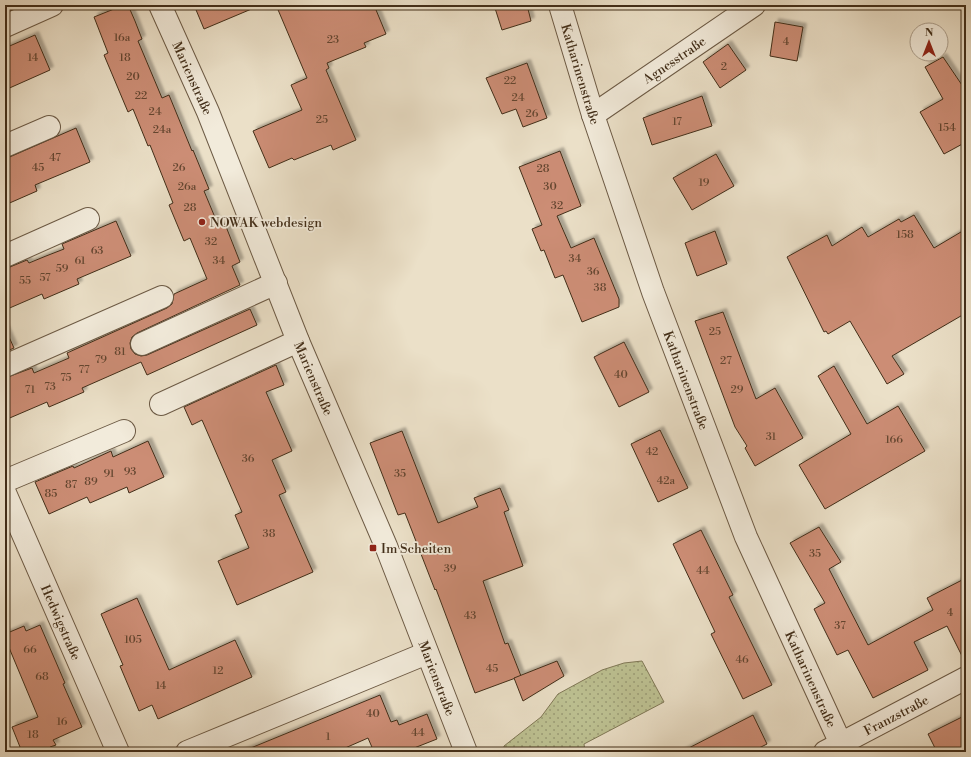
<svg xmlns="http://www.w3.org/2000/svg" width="971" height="757" font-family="'Libre Bodoni',serif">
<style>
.grass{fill:url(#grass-dots);stroke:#807856}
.building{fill:#cc8d74;stroke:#422e19;filter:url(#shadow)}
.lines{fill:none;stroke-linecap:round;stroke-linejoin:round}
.minor-casing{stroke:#6c5a45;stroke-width:24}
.minor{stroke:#f2ebdb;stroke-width:22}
.poi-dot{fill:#8f2418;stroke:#f2ebdb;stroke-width:1.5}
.labels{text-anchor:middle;stroke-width:3.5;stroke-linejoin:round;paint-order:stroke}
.number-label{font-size:11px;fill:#644630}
.street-label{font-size:13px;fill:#422e19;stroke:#f2ebdb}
.poi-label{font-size:13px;fill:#422e19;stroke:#f2ebdb;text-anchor:start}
</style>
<defs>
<pattern id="grass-dots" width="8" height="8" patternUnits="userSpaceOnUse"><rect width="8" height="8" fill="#bdc192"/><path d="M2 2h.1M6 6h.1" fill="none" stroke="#9b9d76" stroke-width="1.8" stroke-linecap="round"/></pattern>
<filter id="shadow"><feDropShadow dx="3.5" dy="-3.5" stdDeviation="1" flood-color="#0004"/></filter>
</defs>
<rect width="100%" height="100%" fill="#ebe0c8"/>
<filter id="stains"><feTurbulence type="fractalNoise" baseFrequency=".005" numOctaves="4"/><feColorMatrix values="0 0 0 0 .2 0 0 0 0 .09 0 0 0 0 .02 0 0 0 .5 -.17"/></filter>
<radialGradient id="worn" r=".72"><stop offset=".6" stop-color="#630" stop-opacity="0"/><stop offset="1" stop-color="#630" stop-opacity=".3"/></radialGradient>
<path class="grass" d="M642 661 664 702 584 744 585 752H504V746L541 717 558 694 602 670 624 663Z"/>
<g class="building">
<path d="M124 5H128L135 21 142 39 138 41 162 98 169 95 192 151 193 150 209 189 204 191 219 227 225 224 240 262 232 266 240 285 137 333 132 337 130 343 131 349 135 354 141 356 147 355 250 309 257 325 147 375 141 362 82 388 84 392 49 407 47 402 5 420V378L32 368 34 373 69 358 67 353 167 308 172 304 174 294 207 279 190 238 184 241 169 205 173 203 150 145 148 146 133 109 128 112 104 55 108 53 94 17Z"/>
<path d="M194 5H261L204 29Z"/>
<path d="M276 5H374L386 34 364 43 366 47 327 63 329 68 326 70 356 140 333 150 331 145 294 160 292 158 269 168 253 131 302 110 291 85 307 78Z"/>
<path d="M494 5H527L531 21 502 30Z"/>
<path d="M775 22 803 27 797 61 770 56Z"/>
<path d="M35 35 50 70 5 90V48Z"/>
<path d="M728 44 746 70 720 88 703 62Z"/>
<path d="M943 57 966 91V142L944 154 920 112 943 99 925 67Z"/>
<path d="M527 63 547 118 523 127 516 109 502 114 486 78Z"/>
<path d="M702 96 712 126 652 145 643 118Z"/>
<path d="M76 128 90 162 35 185 37 191 5 205V159Z"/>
<path d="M560 151 581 206 557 216 571 248 594 238 619 299V307L582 322 563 275 555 278 544 250 541 251 532 229 542 225 519 167Z"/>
<path d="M716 154 734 186 692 210 673 178Z"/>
<path d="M914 215 934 248 966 229V313L892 356 904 374 887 384 850 321 828 334 826 331 824 332 787 257 827 235 832 246 862 227 868 237 899 219 901 222Z"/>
<path d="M116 221 131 256 77 279 79 284 44 299 42 294 5 310V269L27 260 29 263 46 256 64 249 62 244Z"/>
<path d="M715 231 727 264 697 276 685 243Z"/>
<path d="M723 312 756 399 775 388 803 438 755 466 745 448 747 446 735 427 695 321Z"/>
<path d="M5 328 14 348 5 352Z"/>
<path d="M624 342 649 392 619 407 594 357Z"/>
<path d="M276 365 284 385 266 392 292 451 272 460 286 492 279 495 313 572 237 605 218 561 249 548 235 515 242 512 202 420 192 425 184 407Z"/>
<path d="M834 366 867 424 898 406 925 451 825 509 799 465 851 434 818 376Z"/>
<path d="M660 430 688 488 658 502 631 444Z"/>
<path d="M402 431 438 523 478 507 474 498 500 488 509 510 504 512 523 566 483 581 505 644 508 643 521 676 475 693 436 589 435 590 405 513 398 515 370 443Z"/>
<path d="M148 441 164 477 129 493 127 487 90 503 87 497 49 514 35 482 73 466 74 468 111 451 113 457Z"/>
<path d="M819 527 841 562 829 569 868 645 933 610 927 598 966 578V664L947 626 914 642 928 670 873 698 848 650 837 655 814 609 825 603 790 543Z"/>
<path d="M701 530 733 595 729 597 772 685 743 699 711 634 715 632 673 544Z"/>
<path d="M137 598 169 670 235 640 252 677 158 719 152 705 139 711 120 666 123 665 101 614Z"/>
<path d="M40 625 65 683 63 684 82 727 53 740 56 745 50 747 52 752H22L12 727 38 717 5 638V634L24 626 26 631Z"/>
<path d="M557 661 564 676 523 701 514 678Z"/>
<path d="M380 695 391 722 397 720 399 725 427 714 437 739 404 752H374L368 738 336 752H241Z"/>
<path d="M753 715 767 744 751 752H681Z"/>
<path d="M966 715V752H937L928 734Z"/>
</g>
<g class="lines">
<defs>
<g id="minor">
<path id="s1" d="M160 5 208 112 298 341 386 546 466 752"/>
<path id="s2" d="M560 5 593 115 653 292 746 537 841 744"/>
<path d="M5 26 52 5"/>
<path id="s3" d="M593 115 754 5"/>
<path d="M5 146 49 127"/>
<path d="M5 256 88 219"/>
<path d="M142 344 276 283"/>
<path d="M5 366 162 297"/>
<path d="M161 404 298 341"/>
<path d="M5 481 124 431"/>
<path id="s4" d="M5 493 118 752"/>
<path d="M187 752 427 653"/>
<path id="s5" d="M825 752 966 678"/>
</g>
</defs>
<use href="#minor" class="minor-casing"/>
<use href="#minor" class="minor"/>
</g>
<g class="poi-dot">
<circle cx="202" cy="222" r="4"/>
<rect x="369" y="544" width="8" height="8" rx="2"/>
</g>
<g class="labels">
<g class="number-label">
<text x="122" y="41">16a</text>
<text x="333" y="43">23</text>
<text x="786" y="45">4</text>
<text x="33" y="61">14</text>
<text x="125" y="61">18</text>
<text x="724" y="70">2</text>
<text x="133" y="80">20</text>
<text x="510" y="84">22</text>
<text x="141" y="99">22</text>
<text x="518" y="101">24</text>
<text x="155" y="115">24</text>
<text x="532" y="117">26</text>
<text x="322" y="123">25</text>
<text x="677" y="125">17</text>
<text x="947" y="131">154</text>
<text x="162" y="133">24a</text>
<text x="55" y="161">47</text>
<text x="38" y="171">45</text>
<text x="179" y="171">26</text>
<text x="543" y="172">28</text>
<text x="704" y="186">19</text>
<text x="187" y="190">26a</text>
<text x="550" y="190">30</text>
<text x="557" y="209">32</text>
<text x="190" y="211">28</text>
<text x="905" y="238">158</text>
<text x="211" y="245">32</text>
<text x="97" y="254">63</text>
<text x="575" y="262">34</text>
<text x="80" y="264">61</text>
<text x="219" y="264">34</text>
<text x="62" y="272">59</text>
<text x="593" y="275">36</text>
<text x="45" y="281">57</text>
<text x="25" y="284">55</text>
<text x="600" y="291">38</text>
<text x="715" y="335">25</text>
<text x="120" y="355">81</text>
<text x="101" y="363">79</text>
<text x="726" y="364">27</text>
<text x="84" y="373">77</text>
<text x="621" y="378">40</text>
<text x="66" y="381">75</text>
<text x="50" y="390">73</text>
<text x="30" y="393">71</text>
<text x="737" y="393">29</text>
<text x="771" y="440">31</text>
<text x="894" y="443">166</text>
<text x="652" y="455">42</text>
<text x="248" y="462">36</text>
<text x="130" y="475">93</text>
<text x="109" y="477">91</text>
<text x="400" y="477">35</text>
<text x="666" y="484">42a</text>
<text x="91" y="485">89</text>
<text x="71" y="488">87</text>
<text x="51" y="497">85</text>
<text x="269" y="537">38</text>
<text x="815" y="557">35</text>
<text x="450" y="572">39</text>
<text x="703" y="574">44</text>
<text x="950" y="616">4</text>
<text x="470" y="619">43</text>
<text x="840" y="629">37</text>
<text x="133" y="643">105</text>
<text x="30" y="653">66</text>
<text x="742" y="663">46</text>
<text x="492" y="672">45</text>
<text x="218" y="674">12</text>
<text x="42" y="680">68</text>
<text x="161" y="689">14</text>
<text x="373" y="717">40</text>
<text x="62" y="725">16</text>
<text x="418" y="736">44</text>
<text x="33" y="738">18</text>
<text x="328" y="740">1</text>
</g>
<g class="street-label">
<text dy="5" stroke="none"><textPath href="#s3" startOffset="98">Agnesstraße</textPath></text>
<text dy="5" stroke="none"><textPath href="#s2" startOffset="72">Katharinenstraße</textPath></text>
<text dy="5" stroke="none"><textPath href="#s1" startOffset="80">Marienstraße</textPath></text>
<text dy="5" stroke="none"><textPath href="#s1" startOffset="404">Marienstraße</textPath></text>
<text dy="5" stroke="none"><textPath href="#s2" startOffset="396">Katharinenstraße</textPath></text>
<text dy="5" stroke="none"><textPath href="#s4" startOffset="141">Hedwigstraße</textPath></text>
<text dy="5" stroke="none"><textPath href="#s1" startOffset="728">Marienstraße</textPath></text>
<text dy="5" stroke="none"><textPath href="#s2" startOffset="720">Katharinenstraße</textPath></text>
<text dy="5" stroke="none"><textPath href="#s5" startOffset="80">Franzstraße</textPath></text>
</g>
<g class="poi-label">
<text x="210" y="227">NOWAK webdesign</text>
<text x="381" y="553">Im Scheiten</text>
</g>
</g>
<rect width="971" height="757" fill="none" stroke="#ebe0c8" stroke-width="20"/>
<rect x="6" y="6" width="959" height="745" fill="none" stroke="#422e19" stroke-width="2"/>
<rect x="10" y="10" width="951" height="737" fill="none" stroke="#422e19"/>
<g transform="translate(929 42)"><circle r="19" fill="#f2ebdb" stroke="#ac9f8d"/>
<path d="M0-3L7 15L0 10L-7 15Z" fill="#8f2418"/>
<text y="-6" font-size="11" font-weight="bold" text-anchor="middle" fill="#422e19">N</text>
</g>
<rect width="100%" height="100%" filter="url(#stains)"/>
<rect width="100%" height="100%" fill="url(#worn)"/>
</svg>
